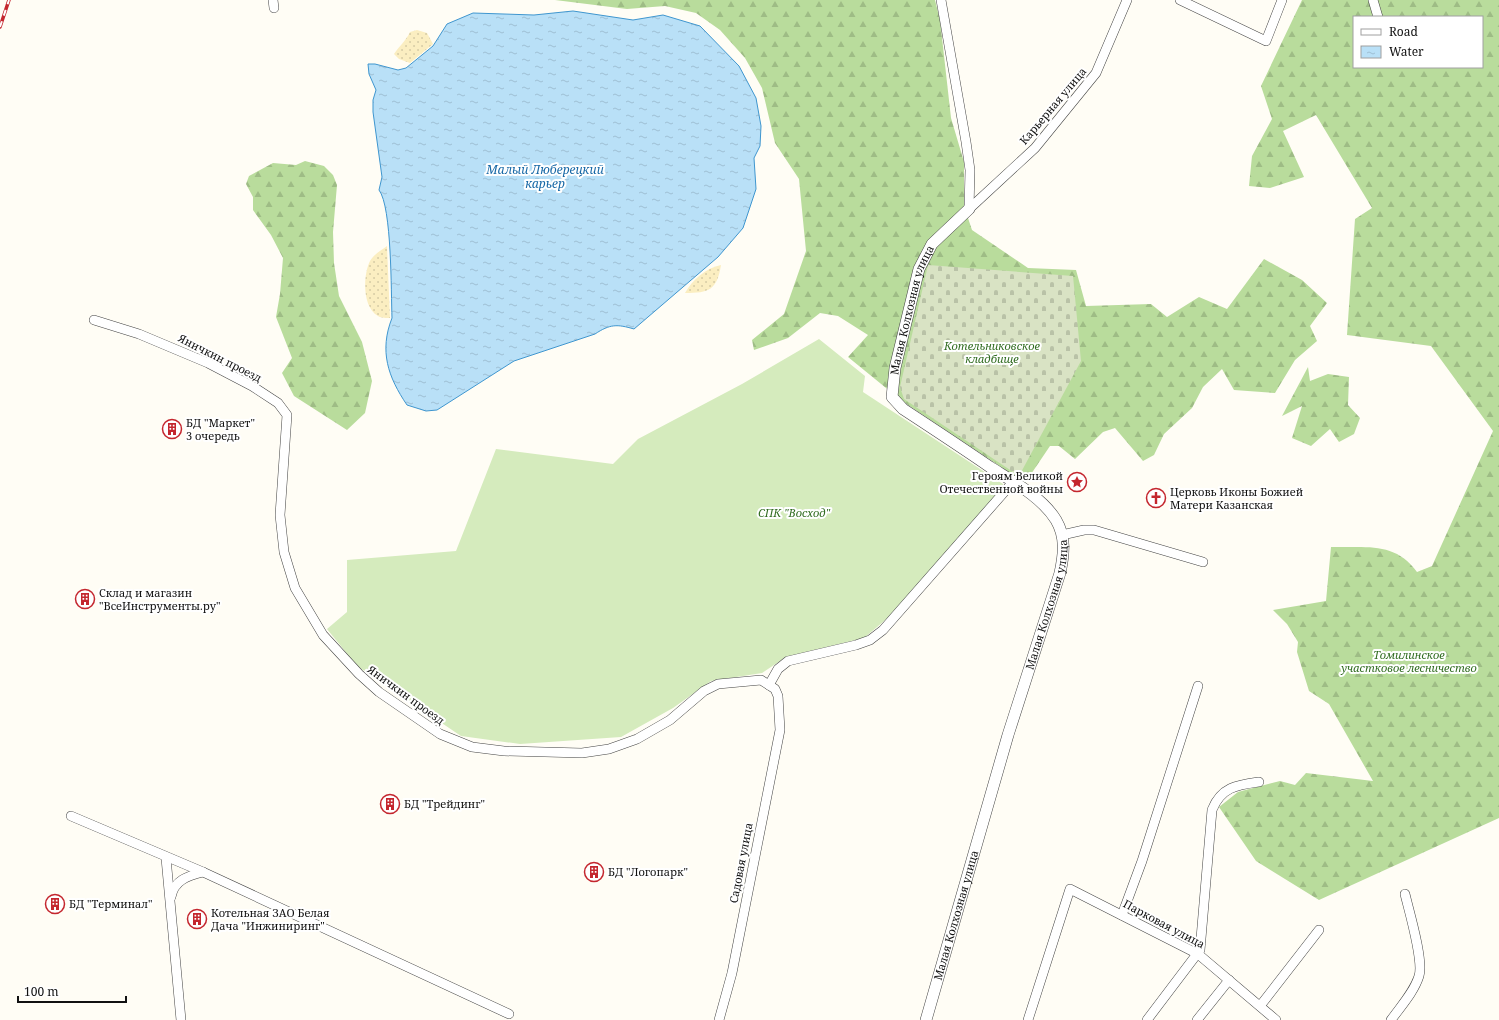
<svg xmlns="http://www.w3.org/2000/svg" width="1499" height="1020" font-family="'Noto Serif',serif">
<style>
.grass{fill:#d5ebbd}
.forest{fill:url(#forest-firs);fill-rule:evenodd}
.sand{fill:url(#sand-dots)}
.cemetery{fill:url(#cemetery-stones)}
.water{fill:url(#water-ripples);stroke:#3f96cf}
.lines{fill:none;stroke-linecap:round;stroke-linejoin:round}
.minor-casing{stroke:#444;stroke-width:10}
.tertiary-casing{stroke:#444;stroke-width:12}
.minor{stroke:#fff;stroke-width:9}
.tertiary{stroke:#fff;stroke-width:11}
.rail-casing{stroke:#c4262e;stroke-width:3.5}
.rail{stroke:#fff;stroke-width:2;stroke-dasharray:6;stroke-linecap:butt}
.labels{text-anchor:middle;stroke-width:4;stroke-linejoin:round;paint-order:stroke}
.street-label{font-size:11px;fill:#111;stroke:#fff}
.park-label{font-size:11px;font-style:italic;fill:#2f6b1f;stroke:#fff}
.poi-label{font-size:11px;fill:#111;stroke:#fff;text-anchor:start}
.water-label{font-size:12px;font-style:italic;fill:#1768a6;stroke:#fff}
</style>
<defs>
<pattern id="forest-firs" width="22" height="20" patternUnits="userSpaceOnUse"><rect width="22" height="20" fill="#b9dc9c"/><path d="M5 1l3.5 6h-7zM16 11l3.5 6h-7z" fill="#9ebc85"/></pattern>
<pattern id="sand-dots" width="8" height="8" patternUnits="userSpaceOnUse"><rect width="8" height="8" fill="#fbeec1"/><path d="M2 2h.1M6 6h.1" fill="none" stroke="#d6cba5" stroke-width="1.8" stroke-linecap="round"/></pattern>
<pattern id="cemetery-stones" width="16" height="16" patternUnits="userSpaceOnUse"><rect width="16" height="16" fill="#d9e3c4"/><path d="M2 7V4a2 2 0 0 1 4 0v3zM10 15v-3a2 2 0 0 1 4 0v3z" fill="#b9c2a7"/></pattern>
<pattern id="water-ripples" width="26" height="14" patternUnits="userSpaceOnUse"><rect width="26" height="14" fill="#b9e0f7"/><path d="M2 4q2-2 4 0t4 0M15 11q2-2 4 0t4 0" fill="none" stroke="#9ebfd3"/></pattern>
</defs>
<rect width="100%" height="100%" fill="#fffdf5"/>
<path class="grass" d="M819 339 865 376 863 392 1003 484V490L890 616 864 638 786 657 762 673 711 681 673 708 621 737 520 744 461 736 357 666 327 629 347 612V560L456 551 496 449 613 464 638 439 742 384Z"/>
<g class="forest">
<path d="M555 0H935L940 20 951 118 964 162V206L972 230 1028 268 1076 270 1086 306 1151 304 1167 317 1199 297 1227 309 1264 259 1302 280 1327 303 1310 326 1317 341 1295 360 1275 393 1234 390 1222 369 1203 387 1192 408 1164 434 1154 455 1143 461 1115 428 1103 432 1075 459 1059 446H1050L1025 483 902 401 848 357 868 335 838 316 820 313 788 338 754 350 752 340 784 314 806 251 799 179 775 143 762 88 745 58 720 30 696 13 665 6 627 9Z"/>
<path d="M1302 0H1499V818L1319 900 1256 861 1219 807 1238 792 1280 781 1295 785 1306 773 1373 781 1329 704 1309 691 1297 652 1298 642 1287 624 1273 610 1326 601 1331 547C1365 548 1395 541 1417 572L1432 566 1493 431 1431 346 1347 335 1355 219 1372 208 1316 115 1283 131 1304 177 1270 188 1249 186 1252 156 1272 119 1261 86ZM1354 17H1482V67H1354Z"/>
<path d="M305 161 324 166 333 175 337 185 333 232 334 263 339 296 362 342 372 381 365 413 347 430 294 396 282 373 292 358 276 317 280 294 283 258 271 235 253 210V197L246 184 249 176 273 163 296 165Z"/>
<path d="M1308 367 1310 381 1328 374 1349 377 1348 405 1360 418 1354 434 1339 442 1330 429 1311 446 1292 438 1302 406 1282 416Z"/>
</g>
<g class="sand">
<path d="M417 30 427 33 433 44 410 63 399 59 394 54C399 46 406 41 410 32Z"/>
<path d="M387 246 390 318C387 318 381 318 378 316 362 307 363 275 370 261 374 254 382 250 387 246Z"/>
<path d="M721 265C717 290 709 293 685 293 692 280 706 268 721 265Z"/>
</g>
<path class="cemetery" d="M928 265 1073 276 1081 361 1019 476 904 399 900 387Z"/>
<path class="water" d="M573 11 633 20 663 15 700 26 739 66 756 98 761 126 760 146 754 158 756 189 743 228 718 257 634 329C617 324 610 324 595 334L514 361 437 410 426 411 407 405C388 377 379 351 392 318 391 293 392 207 379 190L382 177 373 112V100L376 90 369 74 368 64H375L398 70 406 68 433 46 447 24 473 13 534 15Z"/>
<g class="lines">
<defs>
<g id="minor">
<path d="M273 0 274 8"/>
<path d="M941 0 966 142 970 170 969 209"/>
<path d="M1180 0 1266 41 1282 0"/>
<path d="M1373 0 1378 17"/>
<path d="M969 209 1035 148 1096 73 1127 0"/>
<path d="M94 320 139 334 208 363 252 386 278 403 287 415 280 515 284 552 295 588 323 635 359 674 379 692 440 734 472 747 504 751 582 753 609 749 637 739 670 720 704 691 718 684 761 680 775 689 778 696 780 730 732 973 719 1020"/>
<path d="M1062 535 1084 530H1094L1203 562"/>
<path d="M769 685 778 669 788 661 856 645 870 640 883 630 1013 482"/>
<path d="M71 816 203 872 509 1014"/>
<path d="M166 858 181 1020"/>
<path d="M171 897C174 880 188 876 203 872"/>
<path d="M1122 915 1142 861 1198 686"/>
<path d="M1260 1006 1319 930"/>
<path d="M1028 1020 1070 889 1198 954 1276 1020"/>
<path d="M1147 1020 1200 950 1212 810C1221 787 1237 785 1259 782"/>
<path d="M1197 1020 1229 980"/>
<path d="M1391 1020C1401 1006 1414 992 1419 976 1424 961 1409 911 1405 894"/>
</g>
<g id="tertiary">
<path id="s1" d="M926 1020 1008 735 1060 573C1064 554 1066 537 1056 520 1042 497 1012 481 990 467 961 447 932 428 903 409L892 397 895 368 919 269 932 244 969 209"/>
</g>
</defs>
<use href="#minor" class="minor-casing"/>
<use href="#tertiary" class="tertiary-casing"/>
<use href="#minor" class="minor"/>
<use href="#tertiary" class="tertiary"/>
<defs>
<path id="rail" d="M0 27 9 0"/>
</defs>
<use href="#rail" class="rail-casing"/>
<use href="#rail" class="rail"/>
</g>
<defs>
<symbol id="building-ring" viewBox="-11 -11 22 22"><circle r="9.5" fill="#fff" stroke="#c4262e" stroke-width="1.5"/><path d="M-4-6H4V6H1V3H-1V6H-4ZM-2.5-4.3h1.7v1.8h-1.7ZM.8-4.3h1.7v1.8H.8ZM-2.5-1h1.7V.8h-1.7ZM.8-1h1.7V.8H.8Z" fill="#c4262e"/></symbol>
<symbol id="sight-ring" viewBox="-11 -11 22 22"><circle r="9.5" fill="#fff" stroke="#c4262e" stroke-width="1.5"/><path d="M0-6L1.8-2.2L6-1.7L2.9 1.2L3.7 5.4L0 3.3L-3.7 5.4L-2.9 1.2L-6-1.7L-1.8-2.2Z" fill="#c4262e"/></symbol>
<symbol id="church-ring" viewBox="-11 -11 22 22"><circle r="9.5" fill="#fff" stroke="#c4262e" stroke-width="1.5"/><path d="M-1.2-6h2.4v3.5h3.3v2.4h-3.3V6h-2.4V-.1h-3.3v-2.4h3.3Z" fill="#c4262e"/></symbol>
</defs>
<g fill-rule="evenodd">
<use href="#building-ring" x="161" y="418" width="22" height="22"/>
<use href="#sight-ring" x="1066" y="471" width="22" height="22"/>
<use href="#church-ring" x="1145" y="487" width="22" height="22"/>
<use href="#building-ring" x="74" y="588" width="22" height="22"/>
<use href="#building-ring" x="379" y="793" width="22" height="22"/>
<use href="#building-ring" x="583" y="861" width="22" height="22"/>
<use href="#building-ring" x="44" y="893" width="22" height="22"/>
<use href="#building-ring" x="186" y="908" width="22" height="22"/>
</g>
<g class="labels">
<g class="street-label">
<text transform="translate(1053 106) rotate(-50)" y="4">Карьерная улица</text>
<text dy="4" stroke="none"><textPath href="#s1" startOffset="817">Малая Колхозная улица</textPath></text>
<text transform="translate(220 358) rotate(27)" y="4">Яничкин проезд</text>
<text dy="4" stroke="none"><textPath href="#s1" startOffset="433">Малая Колхозная улица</textPath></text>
<text transform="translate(406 695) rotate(36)" y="4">Яничкин проезд</text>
<text transform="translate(741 863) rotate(-79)" y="4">Садовая улица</text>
<text dy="4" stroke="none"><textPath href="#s1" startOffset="109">Малая Колхозная улица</textPath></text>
<text transform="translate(1164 924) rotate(28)" y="4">Парковая улица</text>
</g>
<g class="park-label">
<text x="992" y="350">Котельниковское<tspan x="992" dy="13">кладбище</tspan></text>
<text x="794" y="517">СПК "Восход"</text>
<text x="1409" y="659">Томилинское<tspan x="1409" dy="13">участковое лесничество</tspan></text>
</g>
<g class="poi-label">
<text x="186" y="427">БД "Маркет"<tspan x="186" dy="13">3 очередь</tspan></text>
<text x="1063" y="480" text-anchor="end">Героям Великой<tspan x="1063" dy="13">Отечественной войны</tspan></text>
<text x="1170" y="496">Церковь Иконы Божией<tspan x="1170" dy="13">Матери Казанская</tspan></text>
<text x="99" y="597">Склад и магазин<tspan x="99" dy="13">"ВсеИнструменты.ру"</tspan></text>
<text x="404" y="808">БД "Трейдинг"</text>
<text x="608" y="876">БД "Логопарк"</text>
<text x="69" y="908">БД "Терминал"</text>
<text x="211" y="917">Котельная ЗАО Белая<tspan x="211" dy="13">Дача "Инжиниринг"</tspan></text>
</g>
<g class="water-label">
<text x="545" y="174">Малый Люберецкий<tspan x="545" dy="14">карьер</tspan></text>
</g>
</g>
<rect x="1353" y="16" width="130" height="52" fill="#ffffff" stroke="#a0a0a0"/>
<rect x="1361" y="29" width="20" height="6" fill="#ffffff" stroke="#a0a0a0"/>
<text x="1389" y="36" font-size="12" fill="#111111">Road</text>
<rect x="1361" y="46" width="20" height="12" fill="url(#water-ripples)" stroke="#a0a0a0"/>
<text x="1389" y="56" font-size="12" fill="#111111">Water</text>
<path d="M18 996v6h108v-6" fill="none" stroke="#111111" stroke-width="2"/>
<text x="24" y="996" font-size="12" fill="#111111" stroke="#ffffff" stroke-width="3" paint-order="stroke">100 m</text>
</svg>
